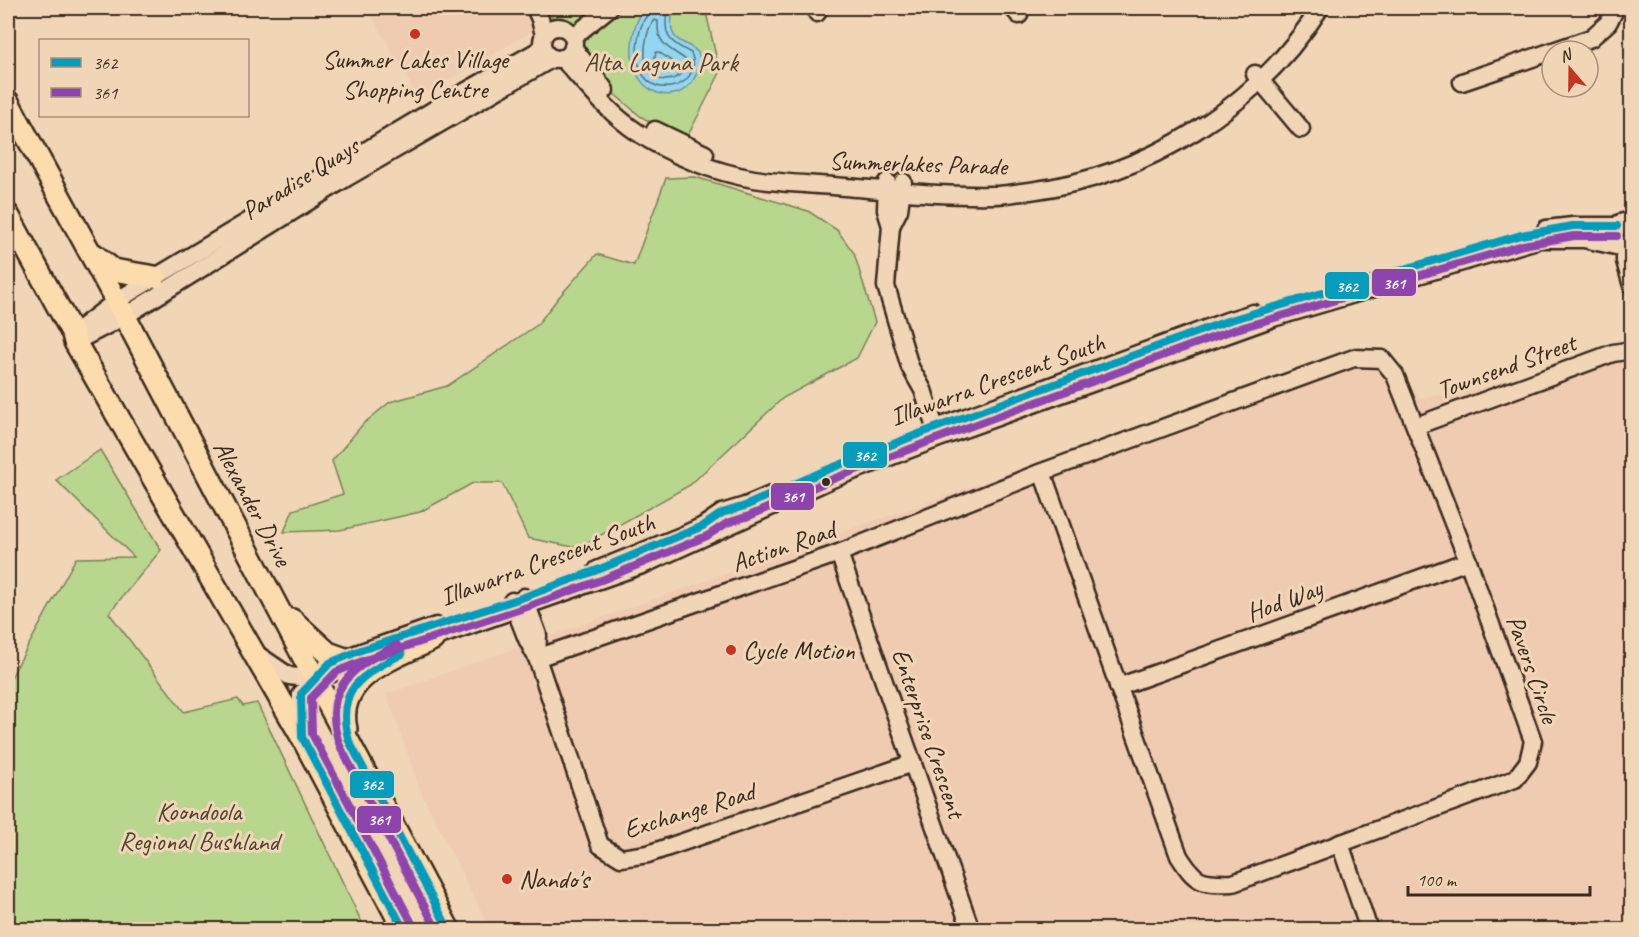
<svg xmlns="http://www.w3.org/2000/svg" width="1639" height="937" font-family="Caveat,sans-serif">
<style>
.built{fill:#efcbb2}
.green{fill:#b9d68e;stroke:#7a8056;stroke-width:1.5}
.water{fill:#91d6f3;stroke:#6f919e;stroke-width:1.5}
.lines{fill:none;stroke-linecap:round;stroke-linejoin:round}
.shore{stroke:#5d6f73;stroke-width:1.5}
.minor-casing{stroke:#3b2a1e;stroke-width:21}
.major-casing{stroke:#3b2a1e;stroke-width:26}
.minor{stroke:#f0d5b7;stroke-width:16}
.major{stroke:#fcdcac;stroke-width:21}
.bus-1-casing{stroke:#f0d5b7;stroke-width:12}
.bus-2-casing{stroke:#f0d5b7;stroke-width:12}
.bus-1{stroke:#069cbc;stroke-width:8}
.bus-2{stroke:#8e44ad;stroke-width:8}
.poi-dot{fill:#c8321e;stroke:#f0d5b7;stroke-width:2}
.bus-dot{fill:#3b2a1e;stroke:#f0d5b7;stroke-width:2}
.labels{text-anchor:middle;stroke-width:6;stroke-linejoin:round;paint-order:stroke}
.poi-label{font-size:26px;fill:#3b2a1e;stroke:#f0d5b7;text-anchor:start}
.park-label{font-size:26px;fill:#4e442f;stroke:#f0d5b7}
.street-label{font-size:26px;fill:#3b2a1e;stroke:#f0d5b7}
.line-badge{stroke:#f0d5b7;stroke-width:2}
.badge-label{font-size:16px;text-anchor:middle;font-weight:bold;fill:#fff}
</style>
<rect width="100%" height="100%" fill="#f0d5b7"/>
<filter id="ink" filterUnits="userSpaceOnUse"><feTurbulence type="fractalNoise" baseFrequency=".0167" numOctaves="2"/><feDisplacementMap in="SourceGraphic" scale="12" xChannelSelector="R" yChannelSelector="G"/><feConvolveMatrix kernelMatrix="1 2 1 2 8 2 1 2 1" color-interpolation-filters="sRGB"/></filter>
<g filter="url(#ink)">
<g class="built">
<path d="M367 8H523L533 31 418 97Z"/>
<path d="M1631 337V929H490L421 792 387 694 1356 350 1400 365 1419 398 1488 387Z"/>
</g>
<g class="green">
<path d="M548 8H705L720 73 684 143 640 116 599 81 571 32 562 27H557Z"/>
<path d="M695 177 808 211 837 230 854 253 875 322 857 358 783 398 690 485 578 548 528 538 502 483H473L420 512 340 530 284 532 293 510 343 494 332 461 363 424 390 402 447 386 537 325 559 297 597 254 634 265 666 178Z"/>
<path d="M100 450 161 550 109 613 184 712 238 699 243 706 257 703 365 929H8V683L76 558 134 557 56 480Z"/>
</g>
<path class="water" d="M646 8H673C673 14 670 23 672 30 676 49 705 41 699 67 686 113 628 99 632 45 633 31 636 18 646 8Z"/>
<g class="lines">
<g class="shore">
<path d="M650 8C650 13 647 15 644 20 639 30 637 40 637 52 638 108 707 89 691 53 666 40 664 36 667 8"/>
<path d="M654 20 658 21C656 45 670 48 686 60L682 73C677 78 671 80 665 80 637 79 643 34 654 20Z"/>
<path d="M656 52H659L674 63V69C661 75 652 65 656 52Z"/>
</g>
<defs>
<g id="minor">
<path d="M535 8 540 19 544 35"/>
<path d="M1013 8 1019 15"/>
<path d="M817 13 818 8"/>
<circle cx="558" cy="43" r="16"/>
<path d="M573 37 609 8"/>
<path d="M573 47 605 90"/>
<path d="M562 58C585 83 608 113 637 132 671 155 713 172 754 179 784 184 815 184 845 187 894 191 945 196 994 195 1006 195 1018 192 1030 191 1147 176 1257 107 1320 8"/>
<path d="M1255 74 1301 129"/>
<path d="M1462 82 1591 38 1608 23 1616 8"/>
<path d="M655 130 705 154"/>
<path d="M887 182 886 210 891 226 886 286 910 367 923 390 938 437"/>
<path d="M1632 220 1620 223 1614 235 1620 247 1632 250"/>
<path d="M891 226 899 210 903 182"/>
<path d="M1546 229 1573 226H1617"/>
<path d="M1625 249V261L1632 286"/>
<path d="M73 334 116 301 440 106 543 48"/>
<path d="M75 342 125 316 346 178 553 58"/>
<path d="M1416 426 1613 353 1632 350"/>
<path d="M939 427 1227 321 1253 313"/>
<path d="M839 553 971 930"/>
<path d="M597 570 681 536 703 526 722 513 745 506 771 495"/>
<path d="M524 597 538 635 537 657"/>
<path d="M512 601 527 639 537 658 600 845 621 858 648 854 913 763"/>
<path d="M422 642 645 564 832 479 939 438 1273 318 1540 239H1584L1620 247"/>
<path d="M258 655 289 676 315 679 387 655"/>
<path d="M537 658 839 553 1042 472 1354 358 1382 359 1395 375 1468 561 1533 741 1528 762 1515 779 1233 883C1201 884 1196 883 1179 856L1042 472"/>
<path d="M1118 687 1468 561"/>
<path d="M302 735 300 712 301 694 330 663 436 626"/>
<path d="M1340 843 1369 930"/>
</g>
<g id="major">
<path d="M8 102 123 313 315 679 449 930"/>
<path d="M8 215 73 334 75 342 302 737 404 930"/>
<path d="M93 254 113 270 155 277"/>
<path d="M292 620 328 653 342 658"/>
<path d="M346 729C334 676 395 658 433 639"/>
</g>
</defs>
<use href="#minor" class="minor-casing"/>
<use href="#major" class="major-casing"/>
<use href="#minor" class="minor"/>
<use href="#major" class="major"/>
<defs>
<g id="bus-1">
<path d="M402 654C361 675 334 690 349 741L449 930"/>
<path d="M404 930 302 737 301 694 330 663 361 650 524 597 600 569 703 526 722 513 745 506 824 471 924 432 1227 321 1521 235 1573 226H1617"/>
</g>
<g id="bus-2">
<path d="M397 645C351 667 320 690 340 746L437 930"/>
<path d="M413 925 312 734 311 698 336 672 365 660 527 607 604 579 707 536 727 523 749 516 828 481 928 442 1230 331 1523 245 1574 236H1617"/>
</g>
</defs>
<use href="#bus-1" class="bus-1-casing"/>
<use href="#bus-2" class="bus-2-casing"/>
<use href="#bus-1" class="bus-1"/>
<use href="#bus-2" class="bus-2"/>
</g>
</g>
<g class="poi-dot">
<circle cx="415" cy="34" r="6"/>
<circle cx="731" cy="650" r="6"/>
<circle cx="507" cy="879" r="6"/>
</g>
<circle class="bus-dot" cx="826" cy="482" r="5"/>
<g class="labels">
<g class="poi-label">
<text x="415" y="68" text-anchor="middle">Summer Lakes Village<tspan x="415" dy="30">Shopping Centre</tspan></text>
<text x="743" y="659">Cycle Motion</text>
<text x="519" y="888">Nando's</text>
</g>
<g class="park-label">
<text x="661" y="71">Alta Laguna Park</text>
<text x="199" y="820">Koondoola<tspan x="199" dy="30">Regional Bushland</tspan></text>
</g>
<g class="street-label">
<text transform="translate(918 163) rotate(2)" y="9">Summerlakes Parade</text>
<text transform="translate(300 178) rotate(-32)" y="9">Paradise Quays</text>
<text transform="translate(1506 366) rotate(-20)" y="9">Townsend Street</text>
<text transform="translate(997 379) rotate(-20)" y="9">Illawarra Crescent South</text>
<text transform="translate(253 503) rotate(62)" y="9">Alexander Drive</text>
<text transform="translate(783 546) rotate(-19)" y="9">Action Road</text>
<text transform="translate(547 559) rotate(-20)" y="9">Illawarra Crescent South</text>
<text transform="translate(1284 600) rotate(-20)" y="9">Hod Way</text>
<text transform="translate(1533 669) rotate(71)" y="9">Pavers Circle</text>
<text transform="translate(929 733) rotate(71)" y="9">Enterprise Crescent</text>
<text transform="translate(689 810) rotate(-17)" y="9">Exchange Road</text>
</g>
</g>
<g class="line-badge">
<rect x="1371" y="268" width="46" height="29" rx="6" fill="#8e44ad"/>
<rect x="1324" y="271" width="46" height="29" rx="6" fill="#069cbc"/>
<rect x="842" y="441" width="46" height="28" rx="6" fill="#069cbc"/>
<rect x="770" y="482" width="45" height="29" rx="6" fill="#8e44ad"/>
<rect x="349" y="770" width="46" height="29" rx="6" fill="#069cbc"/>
<rect x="356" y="805" width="46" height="29" rx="6" fill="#8e44ad"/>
</g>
<g class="badge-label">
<text x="1394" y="289">361</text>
<text x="1347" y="292">362</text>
<text x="865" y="461">362</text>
<text x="793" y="502">361</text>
<text x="372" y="790">362</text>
<text x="379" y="825">361</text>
</g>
<rect width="1639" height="937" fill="none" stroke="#f0d5b7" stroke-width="30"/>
<rect x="15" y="15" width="1609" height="907" fill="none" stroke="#3b2a1e" stroke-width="2" filter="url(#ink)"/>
<rect x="39" y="39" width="210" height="78" fill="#f0d5b7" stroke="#a8917a" stroke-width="1.5"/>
<rect x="51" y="58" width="30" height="9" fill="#069cbc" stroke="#a8917a" stroke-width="1.5"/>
<text x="93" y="69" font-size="18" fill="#3b2a1e">362</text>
<rect x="51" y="88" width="30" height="9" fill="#8e44ad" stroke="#a8917a" stroke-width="1.5"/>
<text x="93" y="99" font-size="18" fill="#3b2a1e">361</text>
<g transform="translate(1570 69) rotate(340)"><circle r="28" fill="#f0d5b7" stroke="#a8917a" stroke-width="1.5"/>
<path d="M0-4.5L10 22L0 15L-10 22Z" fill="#c8321e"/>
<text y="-9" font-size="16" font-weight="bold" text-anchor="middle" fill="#3b2a1e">N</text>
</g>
<path d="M1408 886v9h182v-9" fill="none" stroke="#3b2a1e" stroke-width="3"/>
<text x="1417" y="886" font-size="18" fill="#3b2a1e" stroke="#f0d5b7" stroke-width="4.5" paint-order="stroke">100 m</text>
</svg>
